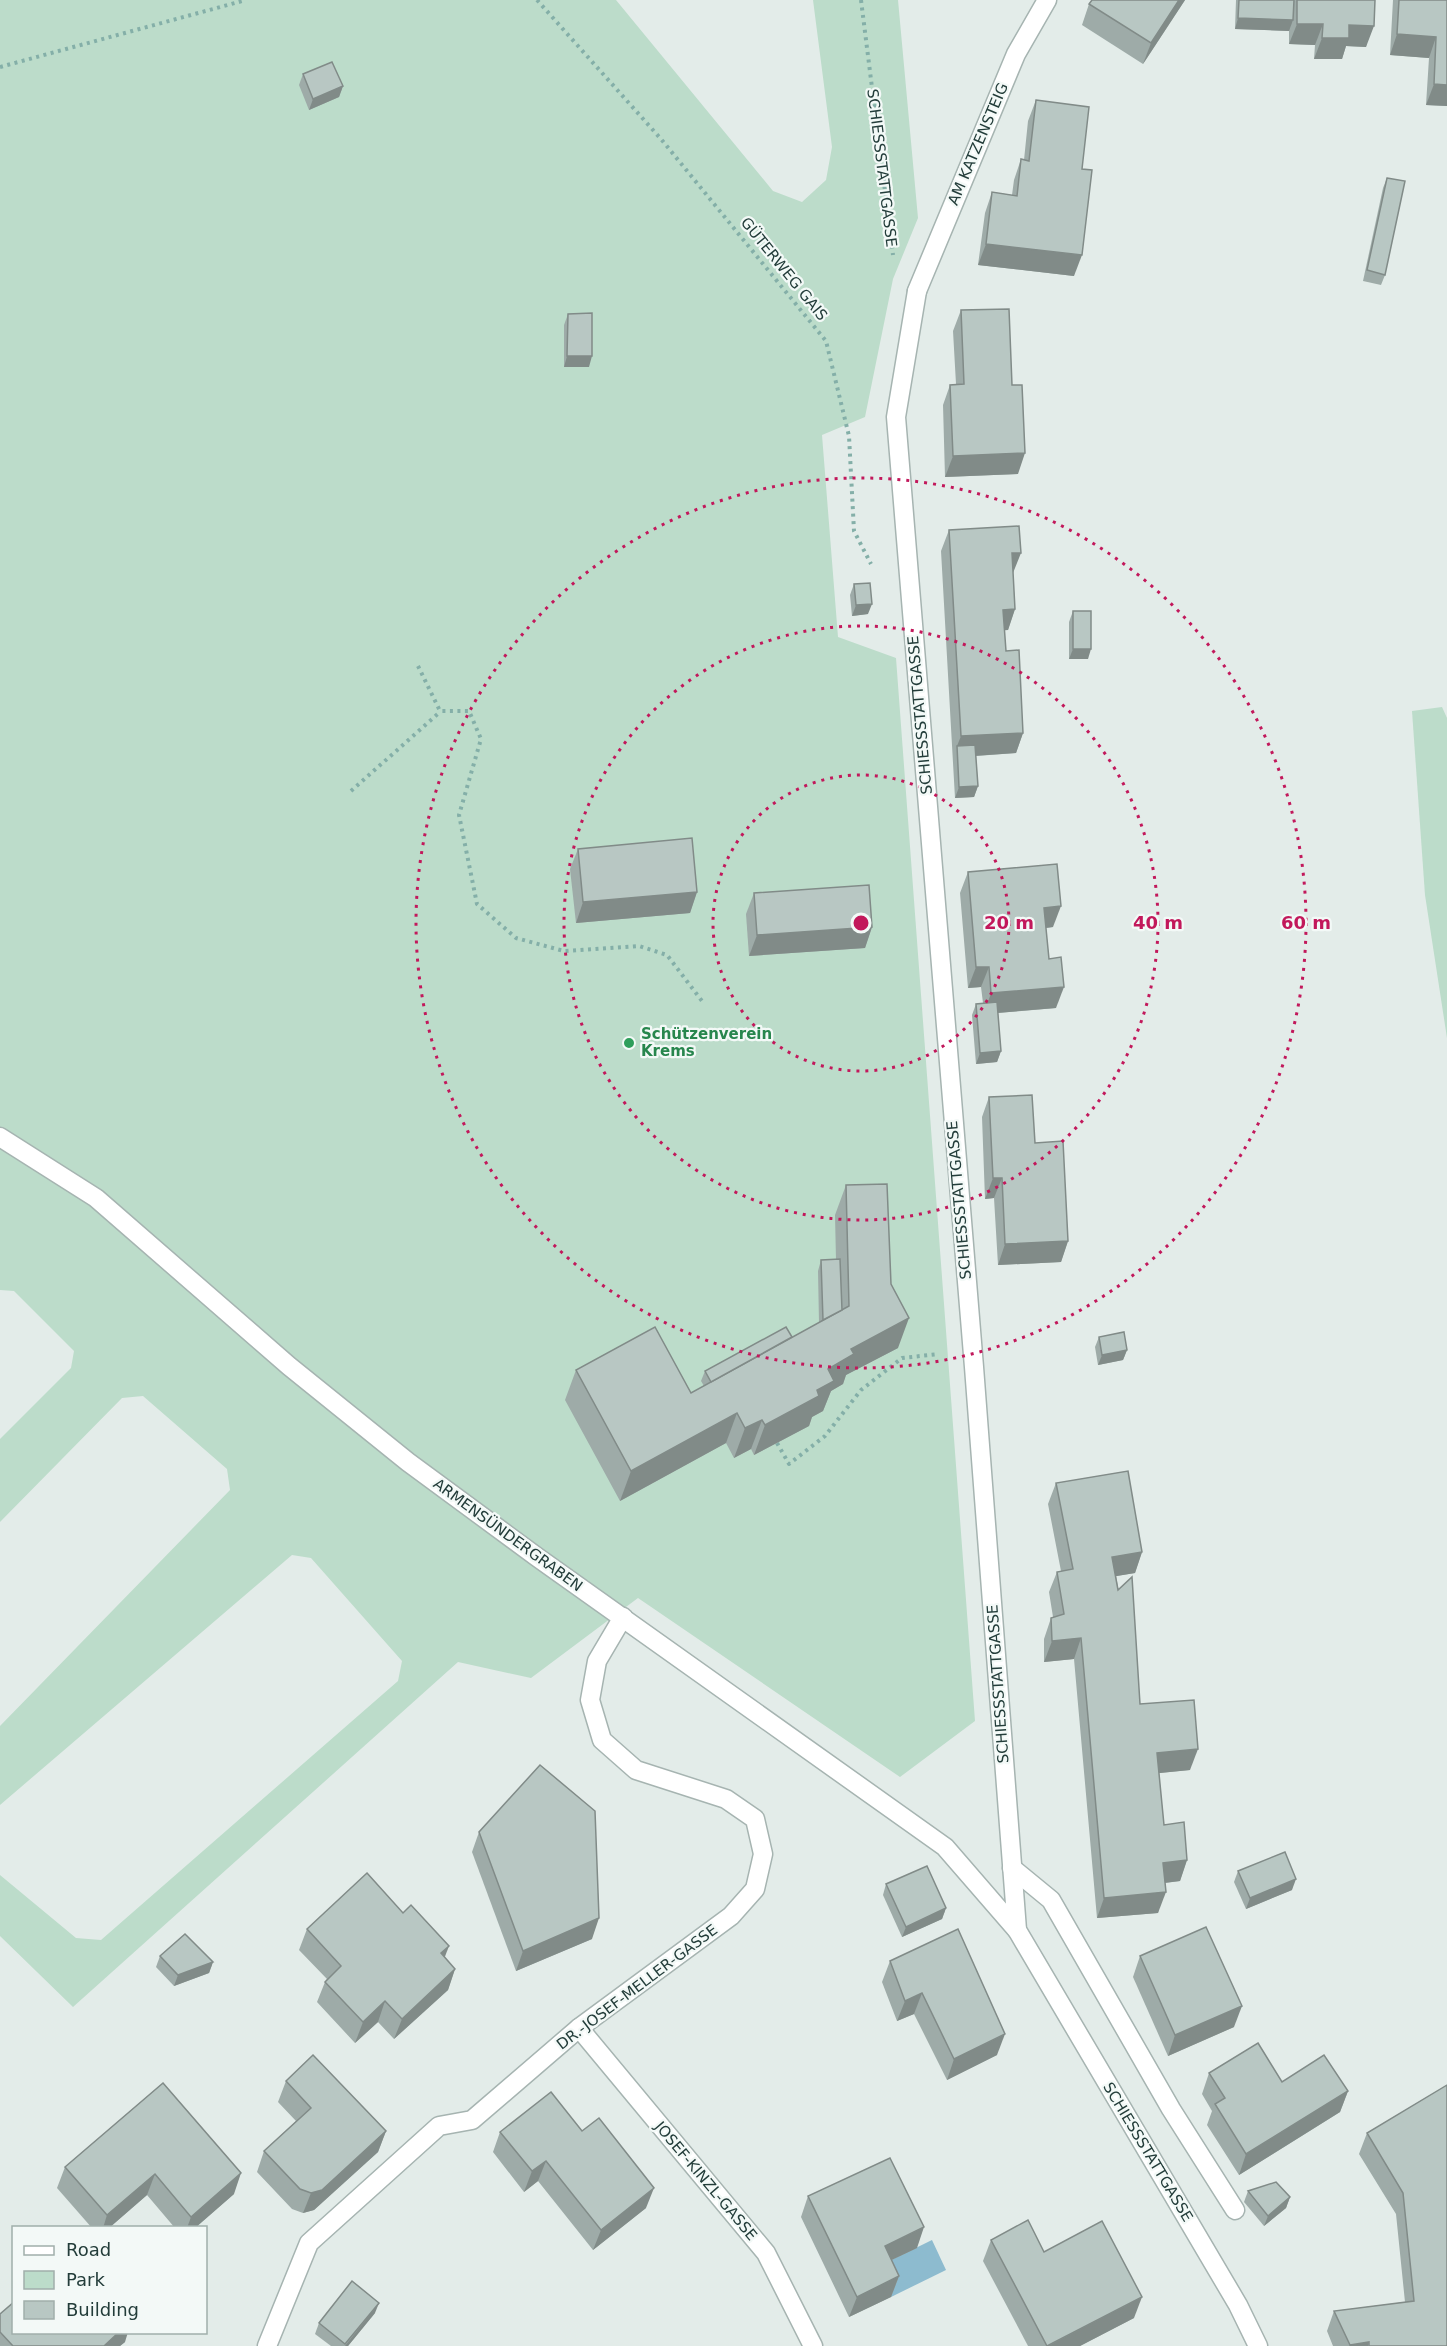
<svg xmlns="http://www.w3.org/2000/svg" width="1447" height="2346" font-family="'DejaVu Sans',sans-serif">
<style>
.green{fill:#bcdcca}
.water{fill:#8dbbcf}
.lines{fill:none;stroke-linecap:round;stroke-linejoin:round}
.service-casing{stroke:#a6b4b1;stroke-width:21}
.minor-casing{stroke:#a6b4b1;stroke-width:21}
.path{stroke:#84afa8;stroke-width:4;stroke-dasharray:3 4.5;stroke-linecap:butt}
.service{stroke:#fff;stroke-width:18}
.minor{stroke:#fff;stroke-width:18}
.wall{fill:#9eaba8}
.shaded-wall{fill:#818b88}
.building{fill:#b8c7c3;stroke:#818b88;stroke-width:1.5}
.ring{fill:none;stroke:#c2185b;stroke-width:3;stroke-dasharray:3 6}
.leisure-dot{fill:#2e9e5b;stroke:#f3f9f7;stroke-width:2}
.labels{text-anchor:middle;stroke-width:4.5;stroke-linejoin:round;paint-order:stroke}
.street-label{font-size:15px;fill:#233d3a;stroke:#f3f9f7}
.leisure-label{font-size:15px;font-weight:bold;fill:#27864d;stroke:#f3f9f7;text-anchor:start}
.centre{fill:#c2185b;stroke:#f3f9f7;stroke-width:3}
.ring-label{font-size:18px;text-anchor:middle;font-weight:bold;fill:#c2185b;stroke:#f3f9f7;stroke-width:4.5;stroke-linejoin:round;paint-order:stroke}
</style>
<rect width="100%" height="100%" fill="#e3ece9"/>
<g class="green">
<path d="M0 0H616L773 191 802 202 826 180 832 147 813 0H898L918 218 893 279 865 417 822 435 838 637 896 658 975 1721 900 1777 638 1598 531 1678 458 1662 73 2007 0 1936V1875L76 1938 101 1940 398 1681 402 1661 311 1558 292 1555 0 1805V1726L230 1490 227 1469 143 1396 122 1398 0 1522V1439L71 1368 74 1351 14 1291 0 1290Z"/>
<path d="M1442 707 1447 718V1038L1425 895 1412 711Z"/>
</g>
<path class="water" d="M932 2240 946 2270 891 2297 877 2267Z"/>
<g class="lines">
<defs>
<g id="service">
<path d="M917 291 1016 54 1047 0"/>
<path d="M1012 1868 1051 1900 1171 2109 1235 2210"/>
</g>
<g id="minor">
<path d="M917 291 896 417 974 1367 1017 1930 1238 2305 1258 2346"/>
<path d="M0 1137 96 1198 289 1366 408 1462 537 1557 945 1847 1017 1930"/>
<path d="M579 2028 766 2253 813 2346"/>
<path d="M267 2346 309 2243 439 2126 472 2120 579 2028 731 1916 755 1889 763 1854 755 1819 726 1799 636 1770 602 1740 590 1700 597 1661 623 1617"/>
</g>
</defs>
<use href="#service" class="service-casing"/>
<use href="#minor" class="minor-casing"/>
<g class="path">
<path d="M537 0 661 139 826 341 849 436 854 531 871 564"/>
<path d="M861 0 893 255"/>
<path d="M0 67 246 0"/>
<path d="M418 666 440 711H469L481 739 459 815 477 904 516 938 564 951 639 946 667 955 702 1001"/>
<path d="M351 791 440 712"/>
<path d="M777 1443 789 1464 825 1436 861 1390 902 1358 939 1354"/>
</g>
<use href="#service" class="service"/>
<use href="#minor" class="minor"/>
</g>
<g class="wall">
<path d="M1092 0H1185L1143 64 1082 25 1089 4Z"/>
<path d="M1236 0H1375L1366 47 1346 46 1342 59H1314L1315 45 1289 44V31L1235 29Z"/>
<path d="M1393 0H1447V106L1426 105 1429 58 1390 55Z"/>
<path d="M303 74 343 86 339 97 309 110 299 85Z"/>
<path d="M1036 100 1082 169 1074 276 978 265 985 213 992 192 1012 195 1014 180 1021 159 1024 160 1028 121Z"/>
<path d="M1387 178 1385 275 1381 285 1363 281 1383 188Z"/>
<path d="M961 310 1012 385 1018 474 945 477 943 405 950 385 956 384 953 331Z"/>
<path d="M568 314 589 367H564V325Z"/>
<path d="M949 530 1013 573 1015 609 1008 630H1004L1006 651 1023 733 1016 753 976 756 978 786 974 797 955 798 941 551Z"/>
<path d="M854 584 868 614 852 616 850 595Z"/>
<path d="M1073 611 1088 659H1069V622Z"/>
<path d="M578 849 697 892 690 913 576 923 570 869Z"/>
<path d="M968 872 1053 927 1046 928 1049 959 1056 1008 998 1013 1001 1051 997 1062 976 1064 972 1015 976 1004 983 1003 981 987 968 988 960 893Z"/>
<path d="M754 893 872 927 865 948 749 956 746 914Z"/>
<path d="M989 1097 1035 1143 1068 1241 1061 1262 998 1265 994 1198 985 1199 982 1117Z"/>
<path d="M846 1185 891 1284 898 1348 846 1375 843 1384 831 1391 823 1411 812 1417 809 1426 754 1455 751 1449 734 1458 726 1443 620 1501 565 1400 576 1370 691 1393 704 1386 701 1381 705 1371 792 1337 819 1323 818 1271 821 1260H836L835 1215Z"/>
<path d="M1099 1337 1127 1350 1123 1360 1098 1365 1095 1347Z"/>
<path d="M1056 1483 1142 1552 1135 1573 1116 1576 1140 1704 1190 1770 1159 1773 1164 1825 1187 1860 1180 1881 1165 1883 1158 1913 1097 1918 1074 1659 1044 1662V1639L1051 1618 1053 1617 1049 1592 1057 1572 1061 1571 1048 1504Z"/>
<path d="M479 1832 592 1939 516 1971 472 1852Z"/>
<path d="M1238 1871 1292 1890 1246 1909 1234 1882Z"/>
<path d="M886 1884 946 1908 942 1919 902 1937 883 1895Z"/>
<path d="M307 1929 455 1969 448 1990 394 2039 378 2022 355 2043 317 2002 325 1982 327 1979 299 1950Z"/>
<path d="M160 1956 213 1962 209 1973 174 1986 156 1967Z"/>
<path d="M1140 1956 1234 2027 1168 2056 1133 1977Z"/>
<path d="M890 1961 997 2055 947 2080 914 2014 897 2021 882 1982Z"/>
<path d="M1209 2073 1282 2082 1348 2091 1340 2112 1239 2175 1207 2125 1212 2111 1202 2094Z"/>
<path d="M286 2081 386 2131 378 2152 314 2210 303 2213 292 2209 257 2172 264 2151 296 2121 278 2102Z"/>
<path d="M163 2083 234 2194 195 2228H175L147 2195 109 2228H92L57 2188 65 2167Z"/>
<path d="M1447 2085V2346H1333L1327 2331 1334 2311 1405 2302 1396 2214 1359 2154 1367 2133Z"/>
<path d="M582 2131 646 2208 593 2250 538 2181 524 2192 493 2152 500 2132Z"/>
<path d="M1248 2191 1290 2197 1286 2208 1264 2226 1244 2202Z"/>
<path d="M808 2196 917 2248 891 2260 899 2276 891 2297 849 2317 801 2217Z"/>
<path d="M991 2240 1044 2252 1134 2318 1080 2346H1028L983 2261Z"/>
<path d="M375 2313 348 2346H331L315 2334 319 2323Z"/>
<path d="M0 2314 125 2342 120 2346H0Z"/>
</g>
<g class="shaded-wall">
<path d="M1179 0H1185L1143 64 1151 43Z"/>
<path d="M1238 18 1293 20 1289 31 1235 29Z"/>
<path d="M1297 24H1323L1315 45 1289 44Z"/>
<path d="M1349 25 1374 26 1366 47 1346 46 1342 59H1314L1322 38Z"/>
<path d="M1397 34 1436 37 1429 58 1390 55Z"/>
<path d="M1434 84 1447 85V106L1426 105Z"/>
<path d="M343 86 339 97 309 110 313 99Z"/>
<path d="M986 244 1082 255 1074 276 978 265Z"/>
<path d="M567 356H592L589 367H564Z"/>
<path d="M1025 453 1018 474 945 477 953 456Z"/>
<path d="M1012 553H1021L1013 573Z"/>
<path d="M872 604 868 614 852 616 856 605Z"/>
<path d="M1015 609 1008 630 996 631 1003 610Z"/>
<path d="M1073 649H1091L1088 659H1069Z"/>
<path d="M1023 733 1016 753 958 757 957 746 961 736Z"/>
<path d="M978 786 974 797 955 798 959 787Z"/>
<path d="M697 892 690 913 576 923 583 902Z"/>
<path d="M1061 906 1053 927 1037 929 1044 908Z"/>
<path d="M872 927 865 948 749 956 757 935Z"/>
<path d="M976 967H989L981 987 968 988Z"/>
<path d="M1064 987 1056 1008 984 1014 991 993Z"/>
<path d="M1001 1051 997 1062 976 1064 980 1053Z"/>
<path d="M993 1178H1002L994 1198 985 1199Z"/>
<path d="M1068 1241 1061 1262 998 1265 1005 1244Z"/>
<path d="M909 1318 898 1348 846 1375 843 1384 831 1391 823 1411 812 1417 809 1426 754 1455 765 1425 817 1390 828 1369 851 1349Z"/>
<path d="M1127 1350 1123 1360 1098 1365 1102 1355Z"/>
<path d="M737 1413 726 1443 620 1501 631 1471Z"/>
<path d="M762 1420 751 1449 734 1458 745 1428Z"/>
<path d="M1142 1552 1135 1573 1105 1578 1112 1557Z"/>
<path d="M1081 1638 1074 1659 1044 1662 1052 1641Z"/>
<path d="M1198 1749 1190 1770 1150 1774 1157 1753Z"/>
<path d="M1187 1860 1180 1881 1155 1884 1163 1863Z"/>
<path d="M1296 1879 1292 1890 1246 1909 1250 1898Z"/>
<path d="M1166 1892 1158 1913 1097 1918 1104 1898Z"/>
<path d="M946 1908 942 1919 902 1937 906 1927Z"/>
<path d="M599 1918 592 1939 516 1971 523 1951Z"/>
<path d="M449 1946 441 1967V1953Z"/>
<path d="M213 1962 209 1973 174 1986 178 1975Z"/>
<path d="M455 1969 448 1990 394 2039 402 2019Z"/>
<path d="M922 1993 914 2014 897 2021 905 2001Z"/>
<path d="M385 2001 378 2022 355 2043 363 2022Z"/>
<path d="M1242 2006 1234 2027 1168 2056 1175 2035Z"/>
<path d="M1005 2034 997 2055 947 2080 954 2059Z"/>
<path d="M1348 2091 1340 2112 1239 2175 1246 2154Z"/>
<path d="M386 2131 378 2152 314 2210 303 2213 311 2193Z"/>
<path d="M546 2161 538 2181 524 2192 532 2171Z"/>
<path d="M241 2173 234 2194 195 2228H187L191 2217Z"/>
<path d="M155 2174 147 2195 109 2228H103L107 2215Z"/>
<path d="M654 2188 646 2208 593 2250 601 2230Z"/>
<path d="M1290 2197 1286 2208 1264 2226 1268 2216Z"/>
<path d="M924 2227 917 2248 877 2267 885 2246Z"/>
<path d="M899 2276 891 2297 849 2317 857 2297Z"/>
<path d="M1142 2297 1134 2318 1080 2346H1048Z"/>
<path d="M379 2303 375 2313 348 2346H345Z"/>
<path d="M119 2332H128L125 2342 120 2346H104Z"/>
<path d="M1369 2342 1368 2346H1349L1350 2345Z"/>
</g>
<g class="building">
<path d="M1092 0H1179L1151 43 1089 4Z"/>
<path d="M1239 0H1294L1293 20 1238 18Z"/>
<path d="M1297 0H1375L1374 26 1349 25V38H1322L1323 24H1297Z"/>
<path d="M1399 0H1447V85L1434 84 1436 37 1397 34Z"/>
<path d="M332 62 343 86 313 99 303 74Z"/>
<path d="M1036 100 1089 107 1082 169 1092 170 1082 255 986 244 992 192 1017 196 1021 159 1029 161Z"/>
<path d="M1387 178 1405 181 1385 275 1367 270Z"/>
<path d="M1009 309 1012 385H1022L1025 453 953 456 950 385 964 384 961 310Z"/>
<path d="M592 313V356H567L568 314Z"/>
<path d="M1019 526 1021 553H1012L1015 609 1003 610 1006 651 1019 650 1023 733 961 736 949 530Z"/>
<path d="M870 583 872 604 856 605 854 584Z"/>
<rect x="1073" y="611" width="18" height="38"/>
<path d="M975 745 978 786 959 787 957 746Z"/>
<path d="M692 838 697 892 583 902 578 849Z"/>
<path d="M1057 864 1061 906 1044 908 1049 959 1061 957 1064 987 991 993 989 967H976L968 872Z"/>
<path d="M869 885 872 927 757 935 754 893Z"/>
<path d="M997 1002 1001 1051 980 1053 976 1004Z"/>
<path d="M1032 1095 1035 1143 1063 1141 1068 1241 1005 1244 1002 1178H993L989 1097Z"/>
<path d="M887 1184 891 1284 909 1318 851 1349 854 1354 828 1369 834 1381 817 1390 819 1396 765 1425 762 1420 745 1428 737 1413 631 1471 576 1370 655 1327 691 1393 849 1306 846 1185Z"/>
<path d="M840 1259 842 1310 823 1320 821 1260Z"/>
<path d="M786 1327 792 1337 711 1382 705 1371Z"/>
<path d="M1124 1332 1127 1350 1102 1355 1099 1337Z"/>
<path d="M1128 1471 1142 1552 1112 1557 1118 1590 1132 1577 1140 1704 1194 1700 1198 1749 1157 1753 1164 1825 1184 1822 1187 1860 1163 1863 1166 1892 1104 1898 1081 1638 1052 1641 1051 1618 1064 1614 1057 1572 1073 1569 1056 1483Z"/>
<path d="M540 1765 595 1811 599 1918 523 1951 479 1832Z"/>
<path d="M1285 1852 1296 1879 1250 1898 1238 1871Z"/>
<path d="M927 1866 946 1908 906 1927 886 1884Z"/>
<path d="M367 1873 403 1913 411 1905 449 1946 441 1953 455 1969 402 2019 385 2001 363 2022 325 1982 341 1966 307 1929Z"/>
<path d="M1206 1927 1242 2006 1175 2035 1140 1956Z"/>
<path d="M958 1929 1005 2034 954 2059 922 1993 905 2001 890 1961Z"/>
<path d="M185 1934 213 1962 178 1975 160 1956Z"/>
<path d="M1258 2043 1282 2082 1324 2055 1348 2091 1246 2154 1215 2104 1225 2098 1209 2073Z"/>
<path d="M313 2055 386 2131 322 2190 311 2193 300 2189 264 2151 311 2108 286 2081Z"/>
<path d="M163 2083 241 2173 191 2217 155 2174 107 2215 65 2167Z"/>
<path d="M1447 2085V2346H1369V2342L1350 2345 1334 2311 1414 2301 1403 2193 1367 2133Z"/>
<path d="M551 2092 582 2131 599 2118 654 2188 601 2230 546 2161 532 2171 500 2132Z"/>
<path d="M890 2158 924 2227 885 2246 899 2276 857 2297 808 2196Z"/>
<path d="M1276 2182 1290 2197 1268 2216 1248 2191Z"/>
<path d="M1028 2220 1044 2252 1102 2221 1142 2297 1047 2346 991 2240Z"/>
<path d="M352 2281 379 2303 345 2344 319 2323Z"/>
<path d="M14 2302V2332H119L104 2346H13L0 2332V2314Z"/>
</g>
<g class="ring">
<circle cx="861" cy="923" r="148"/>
<circle cx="861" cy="923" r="297"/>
<circle cx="861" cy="923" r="445"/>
</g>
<circle class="leisure-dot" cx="629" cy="1043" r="6"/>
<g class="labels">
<g class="street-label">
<text transform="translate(978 144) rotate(-67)" y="5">AM KATZENSTEIG</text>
<text transform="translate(882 168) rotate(83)" y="5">SCHIESSSTATTGASSE</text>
<text transform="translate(784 269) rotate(51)" y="5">GÜTERWEG GAIS</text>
<text transform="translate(920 715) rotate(-95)" y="5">SCHIESSSTATTGASSE</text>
<text transform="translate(959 1200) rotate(-95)" y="5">SCHIESSSTATTGASSE</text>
<text transform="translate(508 1535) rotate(36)" y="5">ARMENSÜNDERGRABEN</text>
<text transform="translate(998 1684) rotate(-94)" y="5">SCHIESSSTATTGASSE</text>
<text transform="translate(637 1987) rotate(-37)" y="5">DR.-JOSEF-MELLER-GASSE</text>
<text transform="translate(1148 2152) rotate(59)" y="5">SCHIESSSTATTGASSE</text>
<text transform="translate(706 2181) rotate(50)" y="5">JOSEF-KINZL-GASSE</text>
</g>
<g class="leisure-label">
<text x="641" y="1039">Schützenverein<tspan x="641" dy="17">Krems</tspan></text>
</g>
</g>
<circle cx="861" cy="923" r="9" class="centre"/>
<g class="ring-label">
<text x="1009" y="929">20 m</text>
<text x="1158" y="929">40 m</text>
<text x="1306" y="929">60 m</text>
</g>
<rect x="12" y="2226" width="195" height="108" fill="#f3f9f7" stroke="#a0aeab" stroke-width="1.5"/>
<rect x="24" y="2246" width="30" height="9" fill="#ffffff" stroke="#a0aeab" stroke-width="1.5"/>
<text x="66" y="2256" font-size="18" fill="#233d3a">Road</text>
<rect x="24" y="2271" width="30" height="18" fill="#bcdcca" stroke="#a0aeab" stroke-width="1.5"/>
<text x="66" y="2286" font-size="18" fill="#233d3a">Park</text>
<rect x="24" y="2301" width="30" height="18" fill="#b8c7c3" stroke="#a0aeab" stroke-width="1.5"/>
<text x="66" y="2316" font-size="18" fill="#233d3a">Building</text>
</svg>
